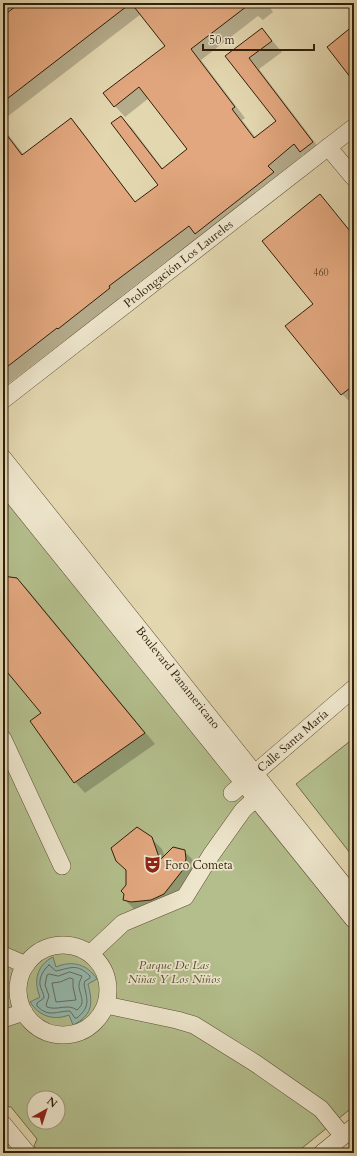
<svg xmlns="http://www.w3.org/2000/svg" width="357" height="1156" font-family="Cardo,serif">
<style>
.green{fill:#b3be8c;stroke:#726e4a;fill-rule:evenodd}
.water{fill:#95b9ae;stroke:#6d7b6c}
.shadow{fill:#0003}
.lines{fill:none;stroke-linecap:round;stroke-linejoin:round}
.shore{stroke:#626c5c;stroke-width:1}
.building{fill:#e2a77e;stroke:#301e09}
.minor-casing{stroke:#5d4c33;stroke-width:18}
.minor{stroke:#ede5cc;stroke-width:17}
.labels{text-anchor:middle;stroke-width:3.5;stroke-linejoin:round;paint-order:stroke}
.number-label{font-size:10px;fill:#5c4026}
.street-label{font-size:12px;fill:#301e09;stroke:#ede5cc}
.poi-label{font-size:12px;fill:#301e09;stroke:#ede5cc;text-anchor:start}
.park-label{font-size:12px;font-style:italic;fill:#574e30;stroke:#ede5cc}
</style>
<rect width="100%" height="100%" fill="#e3d7b0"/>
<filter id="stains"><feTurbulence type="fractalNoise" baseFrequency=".005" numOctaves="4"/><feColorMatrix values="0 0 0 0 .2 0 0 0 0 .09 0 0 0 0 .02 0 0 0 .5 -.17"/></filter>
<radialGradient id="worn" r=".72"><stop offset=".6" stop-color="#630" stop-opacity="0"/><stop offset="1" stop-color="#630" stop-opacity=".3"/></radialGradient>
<g class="green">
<path d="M3 490 354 923V1106L296 1153H39L34 1146 37 1139 11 1107 4 1106 3 1105ZM34 1098H58V1122H34Z"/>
<path d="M354 738V858L296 784Z"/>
</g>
<path class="water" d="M53 957 56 967C72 960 87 964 97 979L88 984C93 1003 93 1015 73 1025L69 1015C53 1021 39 1016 30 1002L40 997C33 981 37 965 53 957Z"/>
<g class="shadow">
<path d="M3 3H267L273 12 263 20 258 16 201 60 245 118 242 120 256 138 277 121 227 56 262 29 282 52 259 69 323 153 312 162 304 154 278 177 200 237 164 263 119 298 120 299 69 339 68 338 3 388V128L24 155 71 119 81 130 136 203 159 185 121 117 132 128 163 169 189 149 149 98 125 117 115 106 166 46 141 14 3 120Z"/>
<path d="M320 196 354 235V400L351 403 342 394 286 326 314 304Z"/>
<path d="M3 577 17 579 28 590 155 744 85 793 75 782 43 714 3 666Z"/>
<path d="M151 838 162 849 165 857 184 851 195 862 196 866 175 905 135 910 124 899 127 885Z"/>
</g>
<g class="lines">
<g class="shore">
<path d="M49 965 56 971C71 968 77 963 90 976V978L85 981 84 984C87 1000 91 1006 77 1018H75L70 1011C56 1011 49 1018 37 1006V1003L44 998C44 993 41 990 40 985 39 978 43 970 49 965Z"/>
<path d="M70 972 82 976C81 979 79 982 79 985 79 995 87 1002 77 1010 67 1003 58 1011 47 1007L46 1005 49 996 45 985 47 975 49 974 58 976Z"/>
<path d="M70 978 73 979V987L76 1000 56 1002 52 983 60 982Z"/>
</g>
</g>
<g class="building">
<path d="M20 3H131L3 102V16Z"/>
<path d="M131 3H251L191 49 235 107 232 109 254 138 276 121 225 56 262 28 272 41 249 58 313 142 300 152 294 144 268 166 274 172 195 234 189 226 109 286 110 288 58 329 57 328 3 370V130L22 155 71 118 135 202 158 185 111 123 121 116 162 169 187 149 139 87 114 107 103 93 165 46Z"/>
<path d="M354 25V82L327 47Z"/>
<path d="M320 194 354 236V385L341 395 285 326 313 304 262 241Z"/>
<path d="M3 576 17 578 145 733 74 783 30 721 41 713 3 667Z"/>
<path d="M137 827 152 837 160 860 173 847 185 850 186 859 182 871 164 894 151 900 131 902 123 900 124 894 121 891 126 885V870L116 861 111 848Z"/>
</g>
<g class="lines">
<defs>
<g id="minor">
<path d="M328 147 354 178"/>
<path id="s1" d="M3 400 354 127"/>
<path id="s2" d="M3 458 354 898"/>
<path d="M3 484 354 920"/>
<path d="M3 739 62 866"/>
<path id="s3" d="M232 793 354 688"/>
<circle cx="63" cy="990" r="45"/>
<path d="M90 954 123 923 185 897 211 855 243 810 256 798"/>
<path d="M3 955 26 965"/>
<path d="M106 1005 177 1020 194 1025 255 1063 321 1109 343 1136"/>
<path d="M3 1019 24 1012"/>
<path d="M3 1124 27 1153"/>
<path d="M322 1153 354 1127"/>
</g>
</defs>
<use href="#minor" class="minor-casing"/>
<use href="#minor" class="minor"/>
</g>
<defs>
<symbol id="theatre-bare" viewBox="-9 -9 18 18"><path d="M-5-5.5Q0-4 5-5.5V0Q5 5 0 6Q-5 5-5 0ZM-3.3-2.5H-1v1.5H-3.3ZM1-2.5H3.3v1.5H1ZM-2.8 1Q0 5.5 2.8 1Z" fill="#8f2418" stroke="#ede5cc" stroke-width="2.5" paint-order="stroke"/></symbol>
</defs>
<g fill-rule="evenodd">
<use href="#theatre-bare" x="140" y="852" width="25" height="25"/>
</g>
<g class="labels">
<g class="number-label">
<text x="321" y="276">460</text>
</g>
<g class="street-label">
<text dy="4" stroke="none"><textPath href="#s1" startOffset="222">Prolongación Los Laureles</textPath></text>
<text dy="4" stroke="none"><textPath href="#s2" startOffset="281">Boulevard Panamericano</textPath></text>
<text dy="4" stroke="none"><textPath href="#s3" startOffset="80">Calle Santa María</textPath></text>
</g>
<g class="poi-label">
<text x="165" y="869">Foro Cometa</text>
</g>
<g class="park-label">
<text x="174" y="969">Parque De Las<tspan x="174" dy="14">Niñas Y Los Niños</tspan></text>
</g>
</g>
<rect width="357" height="1156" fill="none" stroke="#e3d7b0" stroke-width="16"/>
<rect x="4" y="4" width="349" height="1148" fill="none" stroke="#301e09" stroke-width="2"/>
<rect x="8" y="8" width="341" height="1140" fill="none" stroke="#301e09"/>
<g transform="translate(46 1110) rotate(39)"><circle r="19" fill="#ede5cc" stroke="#a1957e"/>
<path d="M0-3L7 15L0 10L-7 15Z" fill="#8f2418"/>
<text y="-6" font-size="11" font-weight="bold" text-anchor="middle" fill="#301e09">N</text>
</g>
<path d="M203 44v6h111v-6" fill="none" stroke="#301e09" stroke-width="2"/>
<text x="209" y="44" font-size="12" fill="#301e09" stroke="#ede5cc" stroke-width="3" paint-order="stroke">50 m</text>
<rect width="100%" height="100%" filter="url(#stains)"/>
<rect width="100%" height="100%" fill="url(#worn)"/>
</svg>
